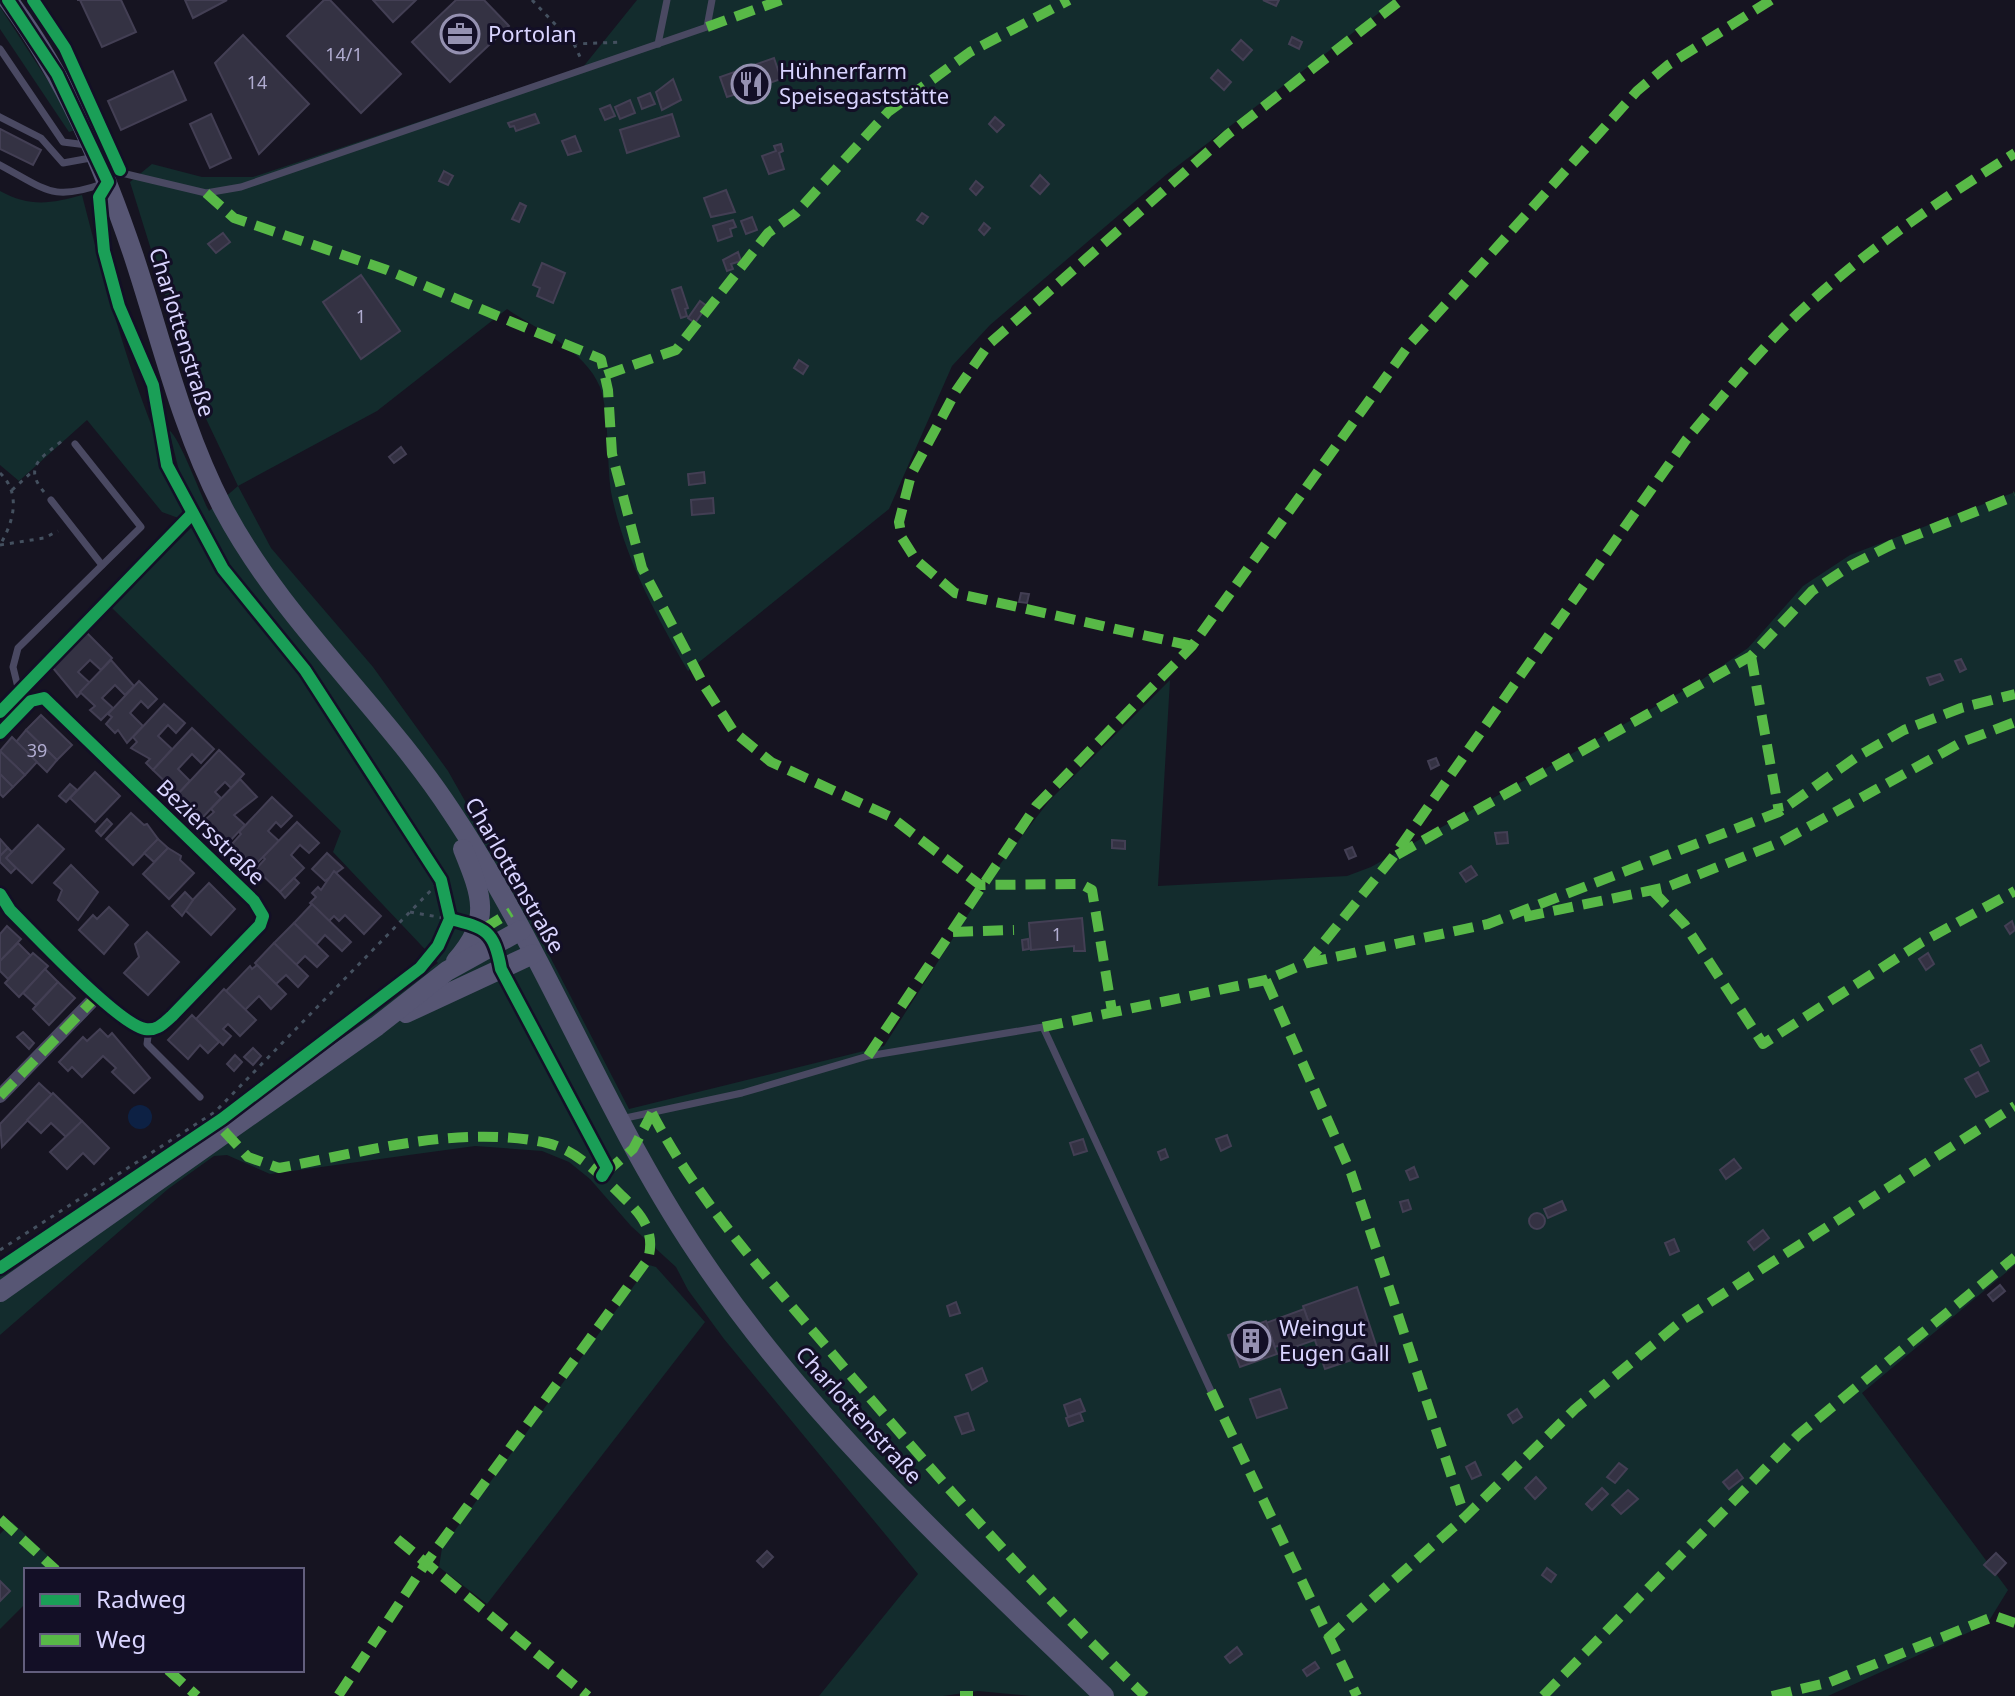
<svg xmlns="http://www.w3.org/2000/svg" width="2015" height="1696" font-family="'Noto Sans',sans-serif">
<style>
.green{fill:#132c2d}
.water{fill:#0d2144}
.building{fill:#343243;stroke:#433f54;stroke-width:2}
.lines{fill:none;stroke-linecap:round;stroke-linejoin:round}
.path{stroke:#44505f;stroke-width:3;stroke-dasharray:4 6;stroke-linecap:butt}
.lane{stroke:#4a4962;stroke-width:7}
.street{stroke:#4a4962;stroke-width:14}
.secondary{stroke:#575674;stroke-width:20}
.quiet{stroke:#58b947;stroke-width:10;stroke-dasharray:20 10;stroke-linecap:butt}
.cycleway-casing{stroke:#130f26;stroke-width:17}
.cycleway{stroke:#1a9f57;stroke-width:12}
.labels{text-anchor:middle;stroke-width:6;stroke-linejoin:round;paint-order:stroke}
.number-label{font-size:18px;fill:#b0acd0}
.poi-label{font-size:22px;fill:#d9d4ff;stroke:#130f26;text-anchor:start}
.street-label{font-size:22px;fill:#d9d4ff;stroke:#130f26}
</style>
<rect width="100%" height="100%" fill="#161421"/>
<g class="green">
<path d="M637 0H1396L1167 174 990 325 952 366 889 509 688 671C656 615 626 561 612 497 606 467 610 413 600 387 585 350 538 330 507 309L377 411 238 486 271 548 373 667 448 771 517 893 629 1109 884 1046 1001 863 1049 801 1170 680 1158 886 1347 876 1371 867 1697 683 1748 648 1803 586 1850 555 2015 492V1265L1862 1393 2008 1590 1987 1624 1828 1696H1031L978 1691 943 1696H819L918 1574 724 1339 688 1290 676 1267 631 1226 590 1179 569 1162 542 1151 475 1146 270 1174 227 1155 214 1156 168 1189 0 1335V1276L438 963 333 852 341 831 111 607 195 524 162 512 87 420 19 481 0 465V191C29 207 51 204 82 195 111 308 141 420 196 523L200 519 180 475 169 430C180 438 200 494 209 511L238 486 199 404 130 182 152 164 202 177H253L583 67Z"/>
<path d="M0 7 54 90 75 130 69 132 0 29Z"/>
<path d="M649 1265 656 1267 705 1322 487 1604 439 1567 442 1548Z"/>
<path d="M12 1522 61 1568 26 1570V1603L0 1629V1534Z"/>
</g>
<circle class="water" cx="140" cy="1117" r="12"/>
<g class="building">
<path d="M77 0H121L136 32 102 47 80 0Z"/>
<path d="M185 0H227L193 18Z"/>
<path d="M324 0H330L401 74 361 113 287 36Z"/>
<path d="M373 0H416L393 22Z"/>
<path d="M456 0H484L509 26 450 82 412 42Z"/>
<path d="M1263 0H1279L1276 6Z"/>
<path d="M243 35 309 104 259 154 215 63Z"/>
<path d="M1292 37 1302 42 1299 49 1289 44Z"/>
<path d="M1241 40 1252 50 1243 60 1232 50Z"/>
<path d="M774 58 781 79 761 86 764 96 753 100 749 90 727 97 720 77Z"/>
<path d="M1218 70 1231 82 1224 90 1211 78Z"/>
<path d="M173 71 186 100 121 130 108 101Z"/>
<path d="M673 79 681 100 662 110 656 92Z"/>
<path d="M650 93 655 104 642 109 638 98Z"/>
<path d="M630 100 635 113 620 119 615 107Z"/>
<path d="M610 105 615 116 605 120 600 109Z"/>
<path d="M211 114 231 158 210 168 190 124Z"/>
<path d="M535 114 539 123 516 131 514 126 510 127 508 123Z"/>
<path d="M672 114 679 136 627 153 620 130Z"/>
<path d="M995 117 1004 125 997 132 989 124Z"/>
<path d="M0 129 41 150 33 165 0 149Z"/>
<path d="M575 136 581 151 568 155 562 141Z"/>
<path d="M781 144 783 151 779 153 784 169 769 174 762 156 776 151 774 146Z"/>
<path d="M444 171 453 176 448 185 439 181Z"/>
<path d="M1040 175 1049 184 1040 194 1031 186Z"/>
<path d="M976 181 983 187 976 195 970 189Z"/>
<path d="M726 190 735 212 711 217 704 198Z"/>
<path d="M520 203 526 206 519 222 512 219Z"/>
<path d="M922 213 928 217 923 224 917 220Z"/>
<path d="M752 217 757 230 746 234 741 221Z"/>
<path d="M733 220 736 227 730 229 732 236 718 241 713 226Z"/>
<path d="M984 223 990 228 984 235 979 230Z"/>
<path d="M223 233 230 242 216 253 208 244Z"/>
<path d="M738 252 741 261 731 264 733 269 727 271 723 260Z"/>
<path d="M542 263 565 273 553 303 537 296 540 288 533 285Z"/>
<path d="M361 275 400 331 361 359 323 302Z"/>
<path d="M681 287 688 308 685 309 687 316 681 318 672 290Z"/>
<path d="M700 301 707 306 695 323 688 318Z"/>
<path d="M799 360 808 366 803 374 794 368Z"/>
<path d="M401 447 406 454 394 463 389 457Z"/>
<path d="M704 472 705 483 689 485 688 474Z"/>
<path d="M713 498 714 513 692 515 691 500Z"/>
<path d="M1021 593 1029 594 1027 603 1019 602Z"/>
<path d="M87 633 112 658 101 670 90 660 78 672 90 683 77 697 53 668Z"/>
<path d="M1961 659 1966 669 1960 672 1955 661Z"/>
<path d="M111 660 134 686 125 695 115 685 102 698 113 708 101 720 90 710 95 706 80 692Z"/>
<path d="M1940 674 1943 680 1930 685 1927 678Z"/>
<path d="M139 681 157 699 148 708 141 701 130 713 143 726 127 743 118 730 115 733 106 724 112 717 108 714Z"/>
<path d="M164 704 185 723 176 733 168 725 158 736 172 749 153 770 146 763 150 759 131 748 137 742 133 737Z"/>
<path d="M41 715 72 745 57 760 26 730Z"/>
<path d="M192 728 214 749 201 763 192 754 178 769 190 781 178 794 153 770Z"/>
<path d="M26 730 57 760 47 772 16 742Z"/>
<path d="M12 737 37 762 25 775 0 751Z"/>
<path d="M219 750 244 774 231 788 225 782 215 792 221 798 203 817 178 794Z"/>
<path d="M0 751 25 775 13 787 0 774Z"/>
<path d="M1436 758 1439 765 1431 769 1428 761Z"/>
<path d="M95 772 120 796 95 822 70 798Z"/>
<path d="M0 774 13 787 3 797 0 794Z"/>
<path d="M240 779 257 797 234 815 245 825 228 843 205 820 214 812 211 809Z"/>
<path d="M70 784 77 790 66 802 59 796Z"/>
<path d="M272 797 292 816 281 827 276 822 268 831 279 841 254 866 232 844 241 834 239 832Z"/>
<path d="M131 813 144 825 147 824 158 839 133 865 106 839Z"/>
<path d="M107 819 112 824 101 836 96 831Z"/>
<path d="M297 822 319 843 309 853 300 845 291 855 304 868 280 892 256 869 265 859 263 857Z"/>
<path d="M38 825 64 849 32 883 6 858Z"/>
<path d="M1507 832 1508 843 1497 844 1495 833Z"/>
<path d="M0 839 8 848 0 856Z"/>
<path d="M158 839 168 848 154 862 144 853Z"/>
<path d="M1112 840 1125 841V849L1112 848Z"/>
<path d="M1352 847 1356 856 1349 859 1345 850Z"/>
<path d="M8 848 12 852 6 858 16 868 11 873 0 862V856Z"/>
<path d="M168 848 181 856 180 860 194 873 169 899 143 874Z"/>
<path d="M327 853 343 868 325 881 312 869Z"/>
<path d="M71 865 98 892 78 920 58 900 62 890 54 883Z"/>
<path d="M1471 866 1477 875 1466 882 1460 873Z"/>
<path d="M334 871 381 916 364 934 345 915 339 921 334 916 329 921 310 903 316 897 312 893 318 887 321 890Z"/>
<path d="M294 878 299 883 285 898 280 892Z"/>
<path d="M209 883 235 909 211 935 184 909Z"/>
<path d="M185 892 193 900 182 916 172 906Z"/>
<path d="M312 904 351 942 342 951 325 935 316 945 294 923Z"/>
<path d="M109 907 128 925 104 954 79 930 93 915 97 919Z"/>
<path d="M1082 918 1085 951H1074V946L1031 950 1029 923Z"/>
<path d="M2012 921 2015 930 2010 934 2005 926Z"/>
<path d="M294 923 328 956 317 967 305 956 296 965 274 943Z"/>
<path d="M7 926 21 939 0 961V934Z"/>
<path d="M147 932 179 962 148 995 124 973 139 957 135 944Z"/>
<path d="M1028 939 1029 949 1023 950 1022 940Z"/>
<path d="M18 943 31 956 8 979 0 971V961Z"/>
<path d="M274 943 308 976 298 987 286 975 276 984 255 963Z"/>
<path d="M33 953 48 966 19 997 5 983Z"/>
<path d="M1928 953 1934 964 1926 970 1919 959Z"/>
<path d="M257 965 286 994 271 1009 259 996 245 1010 226 991 250 966 252 969Z"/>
<path d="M45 969 58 982 36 1005 23 993Z"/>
<path d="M58 982 75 998 49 1025 33 1009Z"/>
<path d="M224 989 256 1020 240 1036 228 1024 223 1029 231 1036 223 1045 196 1019Z"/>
<path d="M192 1015 219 1042 208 1053 200 1045 188 1059 168 1040Z"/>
<path d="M100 1029 108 1037 112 1033 150 1078 134 1093 112 1072 116 1068 103 1056 82 1077 72 1067 68 1071 59 1062 83 1037 87 1041Z"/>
<path d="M23 1032 34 1043 29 1049 17 1037Z"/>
<path d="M1981 1045 1989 1061 1980 1066 1971 1050Z"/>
<path d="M253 1048 261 1056 253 1065 244 1057Z"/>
<path d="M235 1055 242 1062 234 1071 227 1064Z"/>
<path d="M1978 1072 1988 1091 1976 1097 1965 1079Z"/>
<path d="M39 1083 52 1095 2 1147 0 1124Z"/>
<path d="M53 1093 82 1121 66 1137 51 1123 41 1133 27 1120Z"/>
<path d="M82 1121 109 1148 94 1164 83 1153 67 1169 50 1152Z"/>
<path d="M1227 1135 1231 1146 1221 1151 1216 1139Z"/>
<path d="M1083 1139 1087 1151 1074 1155 1070 1143Z"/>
<path d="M1165 1149 1168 1157 1161 1160 1158 1152Z"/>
<path d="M1734 1159 1741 1168 1726 1179 1720 1170Z"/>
<path d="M1414 1167 1418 1177 1410 1180 1406 1171Z"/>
<path d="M1408 1200 1411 1209 1403 1212 1400 1202Z"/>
<path d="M1562 1201 1566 1210 1548 1218 1544 1209Z"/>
<circle cx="1537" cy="1221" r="8"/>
<path d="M1763 1230 1769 1238 1754 1250 1748 1242Z"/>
<path d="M1674 1239 1679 1251 1670 1255 1665 1243Z"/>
<path d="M2000 1285 2005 1291 1993 1301 1988 1295Z"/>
<path d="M1357 1287 1378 1351 1325 1369 1303 1306Z"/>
<path d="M956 1302 960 1313 950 1316 947 1306Z"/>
<path d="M1304 1309 1315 1340 1283 1351 1281 1345 1275 1347 1266 1323Z"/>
<path d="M1266 1321 1277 1354 1240 1367 1228 1335Z"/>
<path d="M982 1368 987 1381 972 1390 966 1375Z"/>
<path d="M1280 1389 1287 1408 1257 1418 1250 1399Z"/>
<path d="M1080 1399 1085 1411 1068 1417 1064 1405Z"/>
<path d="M1517 1409 1522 1417 1513 1423 1508 1415Z"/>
<path d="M968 1413 974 1430 962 1434 955 1417Z"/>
<path d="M1080 1413 1083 1421 1069 1426 1066 1418Z"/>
<path d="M1475 1462 1481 1475 1472 1479 1466 1467Z"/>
<path d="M1619 1463 1627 1469 1615 1483 1607 1477Z"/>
<path d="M1737 1470 1743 1478 1729 1489 1723 1482Z"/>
<path d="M1536 1477 1546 1488 1535 1499 1525 1488Z"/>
<path d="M1602 1488 1608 1494 1592 1510 1586 1504Z"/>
<path d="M1628 1490 1638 1499 1621 1514 1612 1505Z"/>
<path d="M767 1551 773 1557 763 1567 757 1561Z"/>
<path d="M1996 1553 2006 1563 1995 1575 1984 1565Z"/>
<path d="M1547 1568 1556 1575 1551 1582 1542 1575Z"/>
<path d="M0 1581 10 1591 0 1601Z"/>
<path d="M1237 1647 1242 1654 1230 1663 1225 1657Z"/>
<path d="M1315 1662 1319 1668 1307 1676 1303 1670Z"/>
</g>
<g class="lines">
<g class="path">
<path d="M532 0 574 44 623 42"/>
<path d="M574 44 581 59"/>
<path d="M0 473C22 494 13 523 0 545"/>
<path d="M12 490 33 471"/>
<path d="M44 492C22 466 43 457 63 440"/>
<path d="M0 545 44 538 58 531"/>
<path d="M410 912 450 919"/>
<path d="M0 1250 215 1112 441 880"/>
</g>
<g class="lane">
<path d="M658 44 667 0"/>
<path d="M0 49 63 142 87 145"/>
<path d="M0 117 41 138 63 163 96 157"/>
<path d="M0 165C47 190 52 202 105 183"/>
<path d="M105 169 206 193 241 187 707 27 712 0"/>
<path d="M51 500 102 565"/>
<path d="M23 708 13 667 18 648 141 527 75 444"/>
<path d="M149 1029 147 1044 200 1097"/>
<path d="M621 1119 742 1093 868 1056 1043 1027 1211 1391"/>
</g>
<g class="street">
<path d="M0 733 31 701 44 698 254 901 263 916 260 925 172 1016C163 1024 157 1031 145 1029 118 1024 34 934 10 910L0 894"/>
<path d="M0 1096 98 995"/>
</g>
<g class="secondary">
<path d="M8 0C66 78 103 165 134 257 162 342 181 427 223 508 282 620 382 706 451 811 548 956 607 1123 707 1267 818 1429 964 1561 1104 1696"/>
<path d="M456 961C492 920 482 896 463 849"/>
<path d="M406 1013 533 954"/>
<path d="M0 1292 377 1026 447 971 521 930"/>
</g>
<g class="quiet">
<path d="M707 27 781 0"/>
<path d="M206 193 234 218 387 270 601 359 608 390 612 454 642 568 705 687 734 732 771 762 891 817 980 885 1081 884 1092 890 1112 1011"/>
<path d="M605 375 676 350 768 233 796 213 888 112 970 52 1069 0"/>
<path d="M1192 646 955 593 916 560 902 538 899 522 911 475 956 391 989 344 1227 135 1401 0"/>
<path d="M1751 656 1779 812"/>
<path d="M1397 855 1751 656 1812 591 1850 566 1891 545 2015 496"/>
<path d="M1652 890 1685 925 1763 1044 1922 942 2015 891"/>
<path d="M1524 917 1667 887 1781 842 1962 742 2015 722"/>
<path d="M483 929 511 912"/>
<path d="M953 932 1014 930"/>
<path d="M1307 963 1488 924 1779 812 1855 758 1904 730 1961 708 2015 694"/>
<path d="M1266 980 1351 1173 1465 1517"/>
<path d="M1043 1027 1266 980 1307 963 1393 857 1686 440C1724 395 1761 347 1804 308 1869 248 1940 200 2015 153"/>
<path d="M868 1056 1036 806 1192 646 1409 345 1637 91 1668 65 1771 0"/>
<path d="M0 1096 98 995"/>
<path d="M652 1113C697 1200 767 1277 830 1351 930 1469 1034 1588 1145 1696"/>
<path d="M224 1131 248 1157 279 1168C364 1152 460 1124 547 1143 576 1150 601 1175 622 1196 641 1214 656 1231 648 1259L426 1563 338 1696"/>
<path d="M605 1173 633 1149 652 1113"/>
<path d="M1211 1391 1357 1696"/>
<path d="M0 1519 56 1570"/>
<path d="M397 1539 588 1696"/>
<path d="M1327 1639 1465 1517 1575 1409 1684 1319 2015 1106"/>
<path d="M168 1670 197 1696"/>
<path d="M960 1696H973"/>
<path d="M1543 1696 1798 1435 2015 1257"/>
<path d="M1772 1696 1830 1682 1995 1616 2015 1623"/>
</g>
<defs>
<g id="cycleway">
<path d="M33 0 65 48 120 170"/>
<path d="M0 712 191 515"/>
<path d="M0 733 31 701 44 698 254 901 263 916 260 925 172 1016C163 1024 157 1031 145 1029 118 1024 34 934 10 910L0 894"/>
<path d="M450 919C486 928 494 930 501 969L607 1168 602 1176"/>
<path d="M0 1268 222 1119 420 968 438 946 450 919 441 880 305 670 223 569 167 465 153 385 119 306 104 251 99 197 108 182 57 74 8 0"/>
</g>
</defs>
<use href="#cycleway" class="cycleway-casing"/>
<use href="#cycleway" class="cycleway"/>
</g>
<defs>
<symbol id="office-ring" viewBox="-11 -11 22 22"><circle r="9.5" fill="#130f26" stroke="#9591b1" stroke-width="1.5"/><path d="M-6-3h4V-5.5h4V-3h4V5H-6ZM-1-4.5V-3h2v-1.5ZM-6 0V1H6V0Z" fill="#9591b1"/></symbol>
<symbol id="restaurant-ring" viewBox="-11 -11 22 22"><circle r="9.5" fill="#130f26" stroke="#9591b1" stroke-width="1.5"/><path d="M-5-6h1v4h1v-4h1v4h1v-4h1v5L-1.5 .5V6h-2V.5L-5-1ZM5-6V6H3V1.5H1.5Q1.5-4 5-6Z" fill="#9591b1"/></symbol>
<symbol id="building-ring" viewBox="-11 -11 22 22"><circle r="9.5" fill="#130f26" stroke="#9591b1" stroke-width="1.5"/><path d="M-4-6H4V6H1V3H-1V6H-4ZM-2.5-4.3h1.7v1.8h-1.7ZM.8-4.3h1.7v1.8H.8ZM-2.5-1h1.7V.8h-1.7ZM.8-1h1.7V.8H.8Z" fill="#9591b1"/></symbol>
</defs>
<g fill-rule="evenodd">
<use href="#office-ring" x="438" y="12" width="44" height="44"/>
<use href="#restaurant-ring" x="729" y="62" width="44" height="44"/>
<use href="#building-ring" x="1229" y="1319" width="44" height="44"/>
</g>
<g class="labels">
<g class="number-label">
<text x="344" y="61">14/1</text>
<text x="257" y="89">14</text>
<text x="361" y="323">1</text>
<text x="37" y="757">39</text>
<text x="1057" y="941">1</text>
</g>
<g class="poi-label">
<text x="488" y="42">Portolan</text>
<text x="779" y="79">Hühnerfarm<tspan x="779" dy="25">Speisegaststätte</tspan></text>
<text x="1279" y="1336">Weingut<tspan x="1279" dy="25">Eugen Gall</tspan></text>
</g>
<g class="street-label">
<text transform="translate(182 332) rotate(73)" y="8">Charlottenstraße</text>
<text transform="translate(211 832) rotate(44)" y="8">Beziersstraße</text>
<text transform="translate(515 875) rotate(60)" y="8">Charlottenstraße</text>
<text transform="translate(859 1415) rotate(48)" y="8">Charlottenstraße</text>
</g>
</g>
<rect x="24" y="1568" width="280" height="104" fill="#130f26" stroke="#625e7d" stroke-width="2"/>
<rect x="40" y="1594" width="40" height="12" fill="#1a9f57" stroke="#625e7d" stroke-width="2"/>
<text x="96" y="1608" font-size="24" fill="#d9d4ff">Radweg</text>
<rect x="40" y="1634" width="40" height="12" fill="#58b947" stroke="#625e7d" stroke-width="2"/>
<text x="96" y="1648" font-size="24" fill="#d9d4ff">Weg</text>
</svg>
